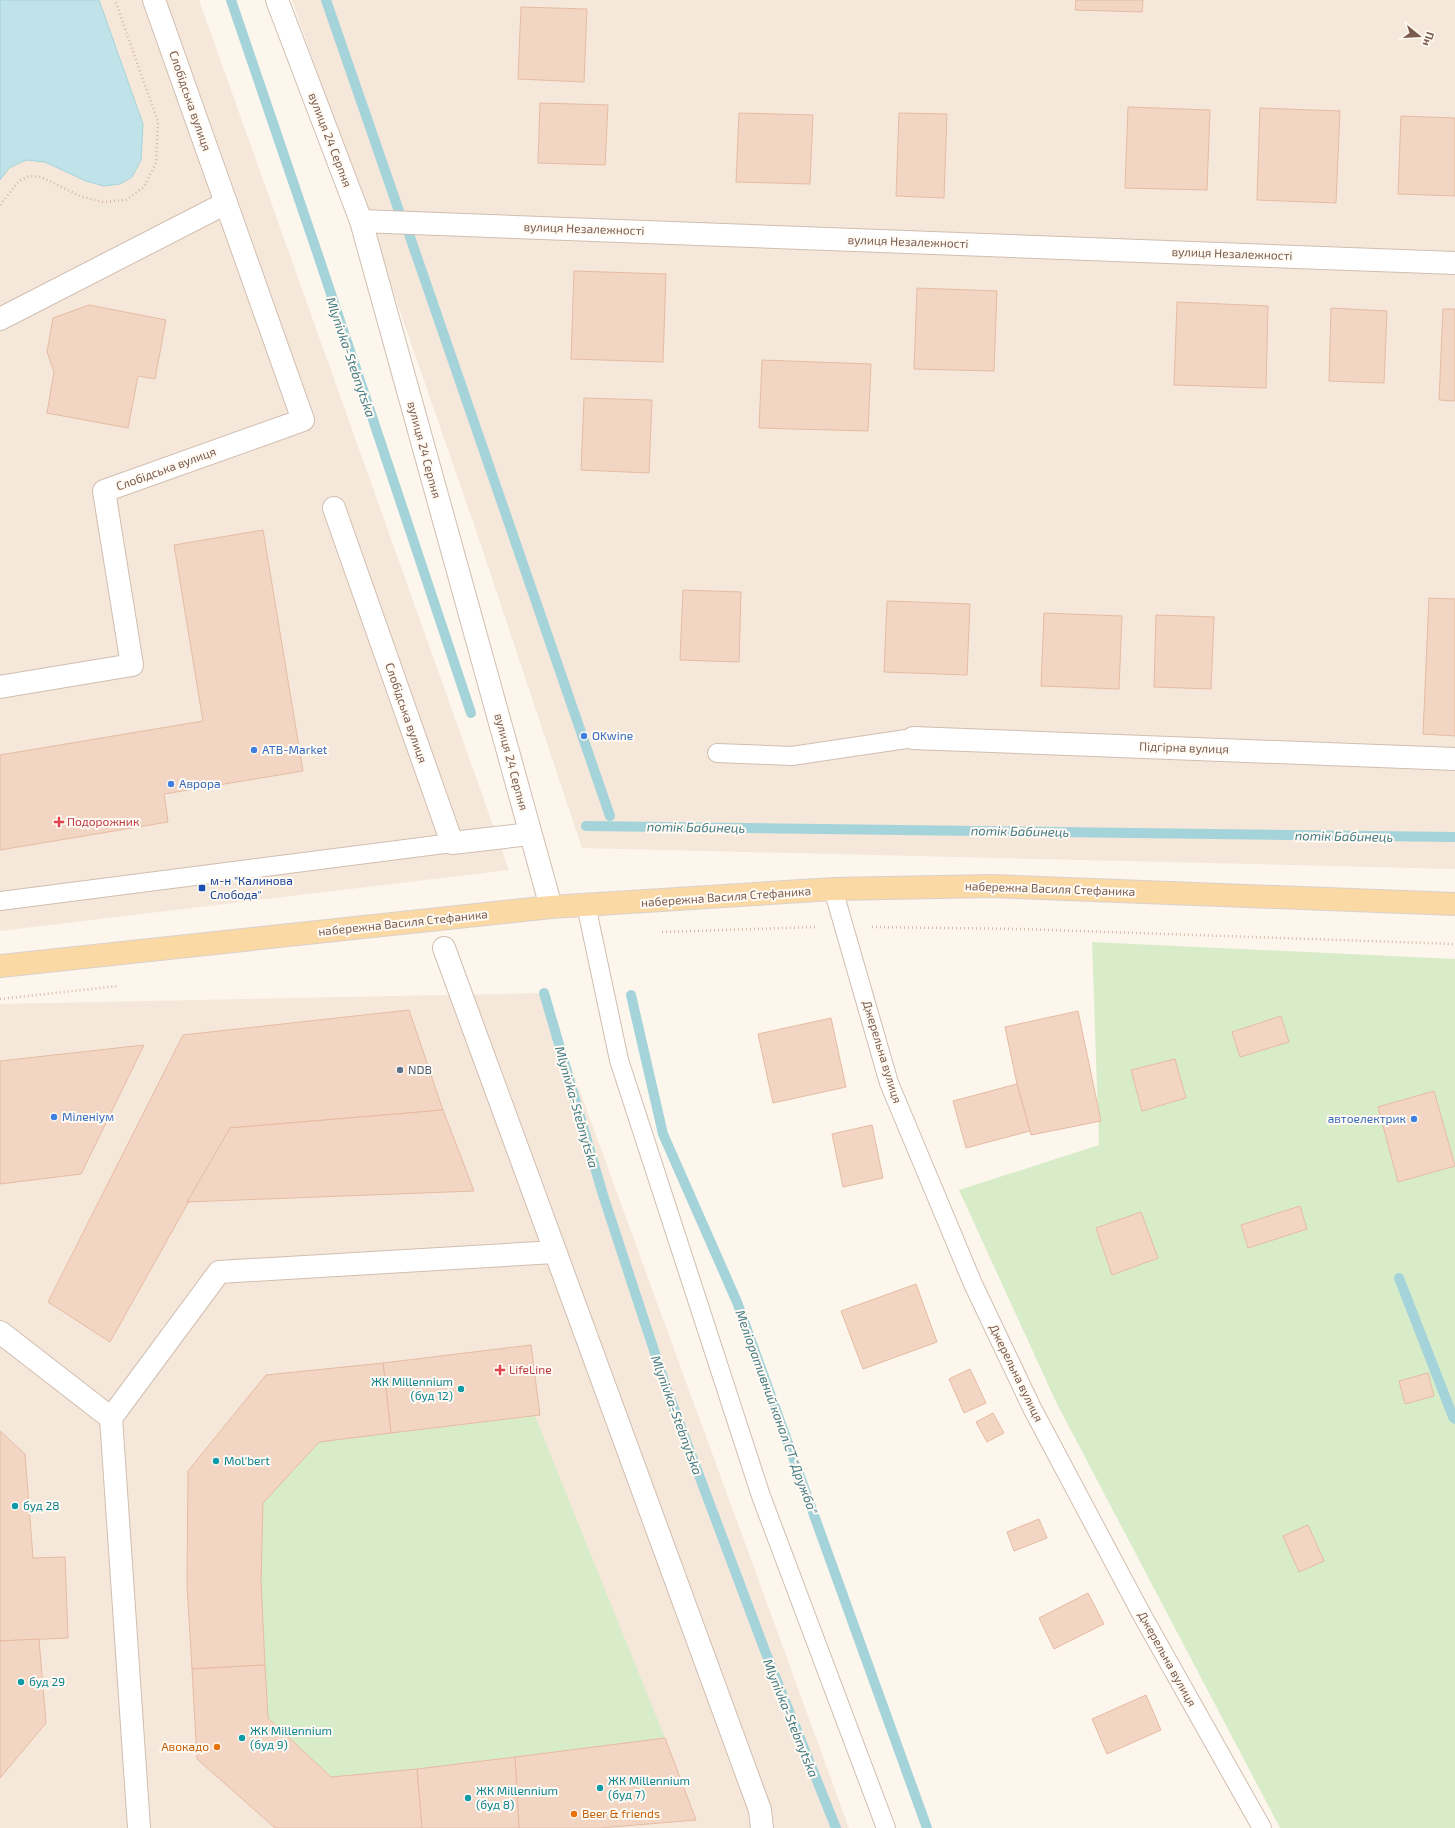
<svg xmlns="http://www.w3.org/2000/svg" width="1455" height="1828" font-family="'Exo 2',sans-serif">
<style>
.residential{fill:#f5e8da}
.green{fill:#d8ecc9}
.water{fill:#bfe3e8;stroke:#a5d3da}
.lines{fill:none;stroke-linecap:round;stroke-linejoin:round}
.stream{stroke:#a5d3da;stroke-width:10}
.building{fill:#f3d5c3;stroke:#e6bba3}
.service-casing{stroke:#d1beb0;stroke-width:20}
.minor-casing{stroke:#d1beb0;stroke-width:24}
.primary-casing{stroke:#dad1cd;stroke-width:24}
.path{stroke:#d9b8a5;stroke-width:2.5;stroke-dasharray:1 3;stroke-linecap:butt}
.service{stroke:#fff;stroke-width:18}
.minor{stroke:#fff;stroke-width:22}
.primary{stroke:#fbd9a5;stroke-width:22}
.shop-dot{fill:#3f7fe0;stroke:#fffaf3;stroke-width:1.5}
.health-dot{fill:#e0444e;stroke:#fffaf3;stroke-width:1.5}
.transit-dot{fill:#1a4fb4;stroke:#fffaf3;stroke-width:1.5}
.service-dot{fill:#5c6f8a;stroke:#fffaf3;stroke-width:1.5}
.culture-dot{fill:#0f9aa8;stroke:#fffaf3;stroke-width:1.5}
.food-dot{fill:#e8710a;stroke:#fffaf3;stroke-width:1.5}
.labels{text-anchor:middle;stroke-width:4;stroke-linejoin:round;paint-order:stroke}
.street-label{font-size:12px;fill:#7a5c4d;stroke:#fffaf3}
.shop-label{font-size:12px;fill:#366cbe;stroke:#fffaf3;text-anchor:start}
.health-label{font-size:12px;fill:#be3a42;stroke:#fffaf3;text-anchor:start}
.transit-label{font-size:12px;fill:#164399;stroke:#fffaf3;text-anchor:start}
.service-label{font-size:12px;fill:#4e5e75;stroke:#fffaf3;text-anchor:start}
.culture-label{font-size:12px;fill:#0d838f;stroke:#fffaf3;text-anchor:start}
.food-label{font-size:12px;fill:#c56008;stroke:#fffaf3;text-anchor:end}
.water-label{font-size:13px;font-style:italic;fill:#437c86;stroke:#fffaf3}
</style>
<rect width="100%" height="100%" fill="#fdf6ec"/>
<g class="residential">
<path d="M0 0H199L509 870 0 931Z"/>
<path d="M292 0H1455V869L582 848 480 542Z"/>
<path d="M544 993 849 1828H0V1004Z"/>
</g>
<g class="green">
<path d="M1092 942 1455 959V1828H1280L1056 1402 959 1190 1099 1145Z"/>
<path d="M535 1416 665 1738 417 1769 331 1777 268 1718 261 1581 263 1503 319 1442Z"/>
</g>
<path class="water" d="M0 0H99L143 124 141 160 132 177 120 184 104 186 86 181 45 162 26 160 9 168 0 180Z"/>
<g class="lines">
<g class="stream">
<path d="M231 0 317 252 471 713"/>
<path d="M326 0 399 211"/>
<path d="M409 234 610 816"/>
<path d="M586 826 1455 837"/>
<path d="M544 993 603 1195 667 1390 765 1651 836 1828"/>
<path d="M631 995 663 1134 737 1302 927 1828"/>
<path d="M1399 1278 1453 1417 1455 1419"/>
</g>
</g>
<g class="building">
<path d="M1076 0H1143L1142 12 1075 10Z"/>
<path d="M521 7 587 9 584 82 518 79Z"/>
<path d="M540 103 608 105 605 165 538 163Z"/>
<path d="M1128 107 1210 110 1207 190 1125 188Z"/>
<path d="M1260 108 1340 111 1336 203 1257 200Z"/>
<path d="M739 113 813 115 810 184 736 182Z"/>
<path d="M899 113 947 114 944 198 896 196Z"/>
<path d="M1401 116 1455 118V196L1398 194Z"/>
<path d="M574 271 666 274 663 362 571 359Z"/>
<path d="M917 288 997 291 994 371 914 369Z"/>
<path d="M1177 302 1268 306 1266 388 1174 385Z"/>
<path d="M89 305 166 320 155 379 138 376 128 428 47 413 54 372 47 352 53 318Z"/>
<path d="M1331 308 1387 311 1384 383 1329 381Z"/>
<path d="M1443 309H1455V401L1439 400Z"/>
<path d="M762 360 871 364 868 431 759 428Z"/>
<path d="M584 398 652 400 649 473 581 470Z"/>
<path d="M263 530 303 771 164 794 168 822 0 850V755L203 721 174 545Z"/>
<path d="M683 590 741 592 739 662 680 660Z"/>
<path d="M1429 598 1455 599V736L1423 734Z"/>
<path d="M887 601 970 604 967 675 884 672Z"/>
<path d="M1044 613 1122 616 1119 689 1041 686Z"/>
<path d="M1156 615 1214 617 1211 689 1154 687Z"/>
<path d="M409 1010 443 1110 230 1128 110 1342 48 1302 183 1035Z"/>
<path d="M1078 1011 1101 1121 1031 1135 1017 1084 1005 1027Z"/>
<path d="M1281 1016 1289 1042 1240 1057 1232 1032Z"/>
<path d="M831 1018 846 1087 773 1103 758 1034Z"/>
<path d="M144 1045 81 1174 0 1184V1061Z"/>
<path d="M1175 1059 1186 1098 1142 1111 1131 1070Z"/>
<path d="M1017 1084 1030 1131 966 1148 953 1101Z"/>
<path d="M1434 1091 1455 1166 1398 1182 1378 1107Z"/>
<path d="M443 1110 474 1191 187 1202 230 1128Z"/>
<path d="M872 1125 883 1178 843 1187 832 1134Z"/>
<path d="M1300 1206 1307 1229 1248 1248 1241 1225Z"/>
<path d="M1141 1212 1158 1258 1112 1275 1096 1228Z"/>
<path d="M916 1284 937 1342 863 1369 841 1311Z"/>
<path d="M531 1345 540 1415 391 1433 383 1363Z"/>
<path d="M383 1363 391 1433 319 1442 263 1503 261 1581 265 1665 192 1669 187 1585 188 1471 266 1375Z"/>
<path d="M970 1369 986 1403 964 1413 949 1379Z"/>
<path d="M1428 1373 1434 1396 1405 1404 1399 1381Z"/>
<path d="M993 1413 1004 1433 987 1442 976 1422Z"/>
<path d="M0 1431 25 1454 33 1558 65 1557 68 1638 0 1641Z"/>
<path d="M1039 1519 1047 1538 1014 1551 1007 1532Z"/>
<path d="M1308 1525 1324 1561 1299 1572 1283 1536Z"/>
<path d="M1088 1593 1104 1624 1054 1649 1039 1618Z"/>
<path d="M39 1639 46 1723 0 1778V1641Z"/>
<path d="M265 1665 268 1718 331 1777 417 1769 422 1828H275L197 1759 192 1669Z"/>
<path d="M1146 1695 1161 1730 1107 1754 1092 1719Z"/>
<path d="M665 1738 696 1820 600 1828H519L515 1757Z"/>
<path d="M515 1757 519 1828H422L417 1769Z"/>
</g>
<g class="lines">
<defs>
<g id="service">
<path d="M717 753 792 756 913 738"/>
<path d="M833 889 889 1083 973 1284 1032 1408 1142 1615 1262 1828"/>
<path d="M0 901 452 843"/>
<path d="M586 905 619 1060 761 1496 886 1828"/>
</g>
<g id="minor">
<path d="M277 0 361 221 551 907"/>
<path d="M361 221 1455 263"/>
<path d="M0 319 226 203"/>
<path d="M334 508 452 843 530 834"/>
<path d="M0 687 132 665 104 491 303 420 154 0"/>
<path d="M913 738 1455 759"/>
<path d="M444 948 760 1810 762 1828"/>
<path d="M0 1332 111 1418"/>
<path d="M139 1828 111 1418 219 1272 555 1252"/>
</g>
<path id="primary" d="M0 966 551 907 833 889 992 886 1455 904"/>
</defs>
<use href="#service" class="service-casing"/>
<use href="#minor" class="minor-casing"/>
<use href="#primary" class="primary-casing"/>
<g class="path">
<path d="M0 205 19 181 29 176 41 177 80 196 103 202 126 200 144 187 156 163 158 122 115 0"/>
<path d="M872 927 1021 929 1455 944"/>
<path d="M662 932 815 927"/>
<path d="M0 999 118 986"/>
</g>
<use href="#service" class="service"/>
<use href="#minor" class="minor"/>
<use href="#primary" class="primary"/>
</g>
<g class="shop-dot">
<circle cx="584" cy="736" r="4"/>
<circle cx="254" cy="750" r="4"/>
<circle cx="171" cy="784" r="4"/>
<circle cx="54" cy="1117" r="4"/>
<circle cx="1414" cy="1119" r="4"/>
</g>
<g class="health-dot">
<path d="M57 816h4v4h4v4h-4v4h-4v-4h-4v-4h4z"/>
<path d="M498 1364h4v4h4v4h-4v4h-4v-4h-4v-4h4z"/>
</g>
<rect class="transit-dot" x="198" y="884" width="8" height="8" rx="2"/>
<circle class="service-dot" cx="400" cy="1070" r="4"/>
<g class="culture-dot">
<circle cx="461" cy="1389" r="4"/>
<circle cx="216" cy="1461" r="4"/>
<circle cx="15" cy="1506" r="4"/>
<circle cx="21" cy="1682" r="4"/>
<circle cx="242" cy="1738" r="4"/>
<circle cx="600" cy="1788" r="4"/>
<circle cx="468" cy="1798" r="4"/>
</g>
<g class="food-dot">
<circle cx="217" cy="1747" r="4"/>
<circle cx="574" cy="1814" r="4"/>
</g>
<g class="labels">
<g class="street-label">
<text transform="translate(190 101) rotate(71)" y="4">Слобідська вулиця</text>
<text transform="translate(330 140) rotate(69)" y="4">вулиця 24 Серпня</text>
<text transform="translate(584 229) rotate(2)" y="4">вулиця Незалежності</text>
<text transform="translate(908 242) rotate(2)" y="4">вулиця Незалежності</text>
<text transform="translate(1232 254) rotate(2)" y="4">вулиця Незалежності</text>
<text transform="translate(424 450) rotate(75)" y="4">вулиця 24 Серпня</text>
<text transform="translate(166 469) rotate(-20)" y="4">Слобідська вулиця</text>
<text transform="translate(406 713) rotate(71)" y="4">Слобідська вулиця</text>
<text transform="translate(1184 748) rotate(2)" y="4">Підгірна вулиця</text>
<text transform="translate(511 762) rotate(75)" y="4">вулиця 24 Серпня</text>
<text transform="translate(1050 889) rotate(2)" y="4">набережна Василя Стефаника</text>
<text transform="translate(726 897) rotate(-4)" y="4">набережна Василя Стефаника</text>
<text transform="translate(403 923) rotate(-6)" y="4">набережна Василя Стефаника</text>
<text transform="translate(882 1052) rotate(73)" y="4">Джерельна вулиця</text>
<text transform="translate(1016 1373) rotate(64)" y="4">Джерельна вулиця</text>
<text transform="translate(1167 1659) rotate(61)" y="4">Джерельна вулиця</text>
</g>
<g class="shop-label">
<text x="592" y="740">OKwine</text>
<text x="262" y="754">ATB-Market</text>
<text x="179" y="788">Аврора</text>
<text x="62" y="1121">Міленіум</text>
<text x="1406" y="1123" text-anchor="end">автоелектрик</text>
</g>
<g class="health-label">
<text x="67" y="826">Подорожник</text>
<text x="509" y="1374">LifeLine</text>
</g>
<g class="transit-label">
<text x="210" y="885">м-н "Калинова<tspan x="210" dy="14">Слобода"</tspan></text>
</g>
<g class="service-label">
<text x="408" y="1074">NDB</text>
</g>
<g class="culture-label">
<text x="453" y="1386" text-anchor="end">ЖК Millennium<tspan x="453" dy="14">(буд 12)</tspan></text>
<text x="224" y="1465">Mol'bert</text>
<text x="23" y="1510">буд 28</text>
<text x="29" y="1686">буд 29</text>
<text x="250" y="1735">ЖК Millennium<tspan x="250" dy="14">(буд 9)</tspan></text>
<text x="608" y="1785">ЖК Millennium<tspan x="608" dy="14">(буд 7)</tspan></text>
<text x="476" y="1795">ЖК Millennium<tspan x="476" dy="14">(буд 8)</tspan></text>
</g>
<g class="food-label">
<text x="209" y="1751">Авокадо</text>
<text x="582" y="1818" text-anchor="start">Beer &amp; friends</text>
</g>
<g class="water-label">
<text transform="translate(351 357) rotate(71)" y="5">Mlynivka-Stebnytska</text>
<text transform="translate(696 827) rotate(1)" y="5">потік Бабинець</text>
<text transform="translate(1020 831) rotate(1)" y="5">потік Бабинець</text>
<text transform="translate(1344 836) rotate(1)" y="5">потік Бабинець</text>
<text transform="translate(577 1107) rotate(74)" y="5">Mlynivka-Stebnytska</text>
<text transform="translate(777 1412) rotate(70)" y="5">Меліоративний канал СТ "Дружба"</text>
<text transform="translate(677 1415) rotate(70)" y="5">Mlynivka-Stebnytska</text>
<text transform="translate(791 1718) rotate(68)" y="5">Mlynivka-Stebnytska</text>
</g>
</g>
<g transform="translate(1419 36) rotate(108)" stroke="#fffaf3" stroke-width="3" paint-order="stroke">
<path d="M0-3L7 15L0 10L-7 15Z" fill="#7a5c4d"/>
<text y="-6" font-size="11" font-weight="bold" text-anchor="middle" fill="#7a5c4d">Пн</text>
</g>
</svg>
